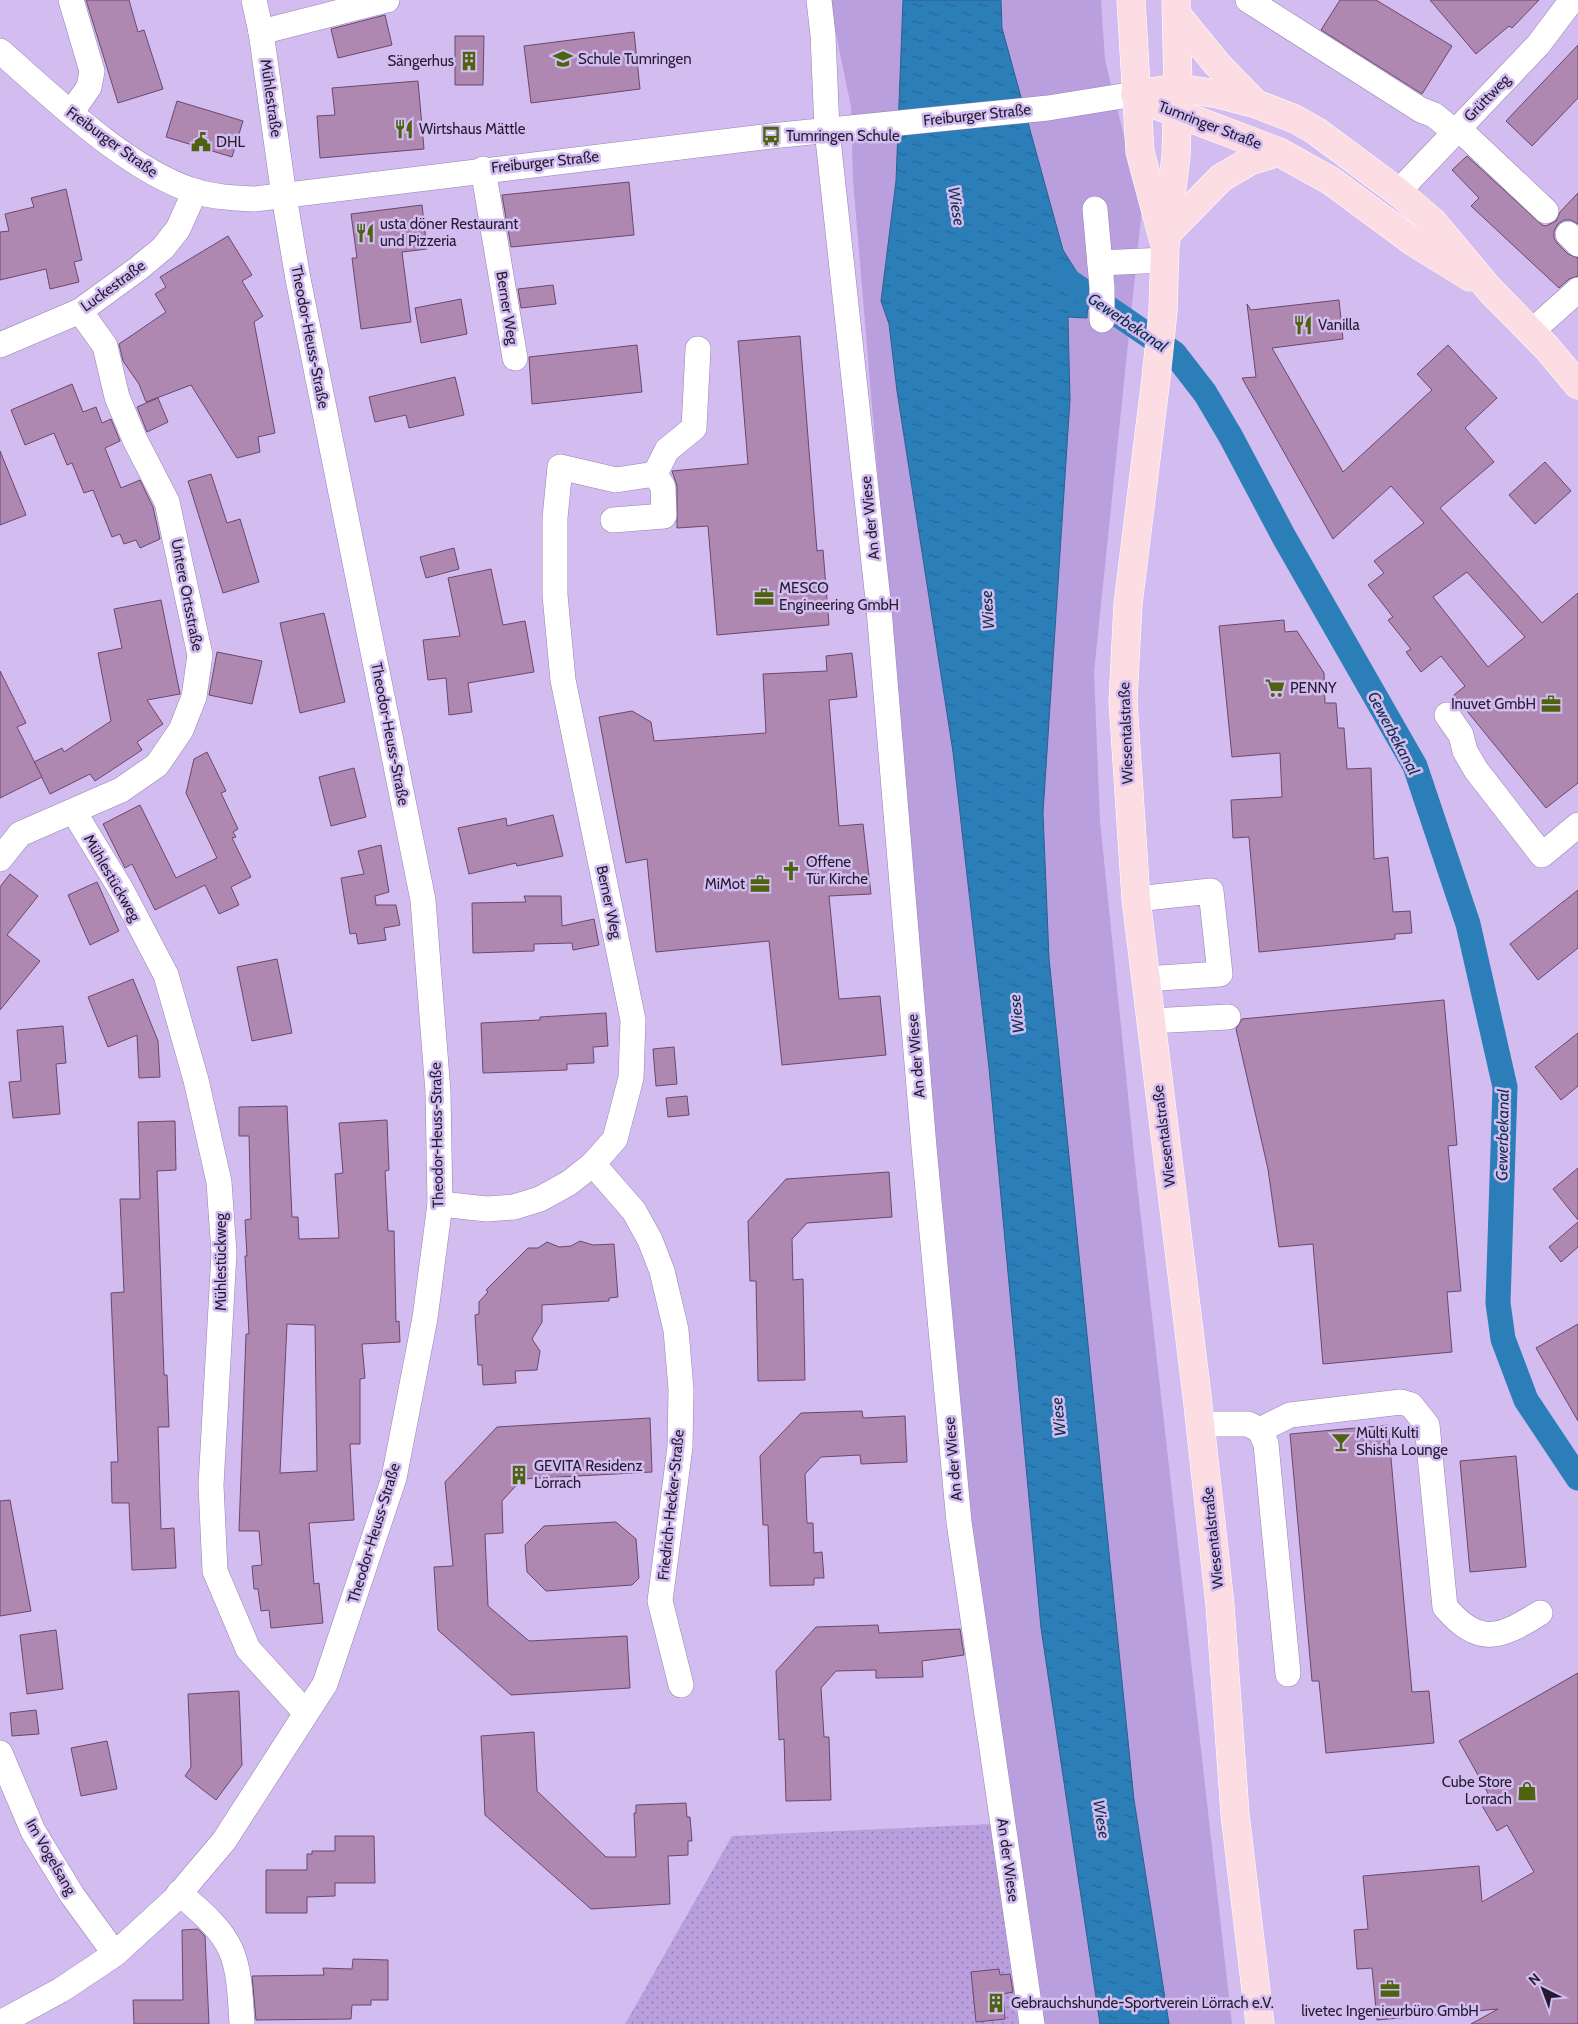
<svg xmlns="http://www.w3.org/2000/svg" width="1578" height="2024" font-family="Cabin,sans-serif">
<style>
.grass{fill:#ba9fdf}
.park{fill:url(#park-dots)}
.water{fill:url(#water-ripples);stroke:#2a6090}
.lines{fill:none;stroke-linecap:round;stroke-linejoin:round}
.canal{stroke:#2c7eb9;stroke-width:25}
.building{fill:#af88b2;stroke:#6b476e;fill-rule:evenodd}
.minor-casing{stroke:#9782b3;stroke-width:26}
.major-casing{stroke:#fff;stroke-width:29}
.minor{stroke:#fff;stroke-width:25}
.major{stroke:#fddde4;stroke-width:28}
.labels{text-anchor:middle;stroke-width:5;stroke-linejoin:round;paint-order:stroke}
.poi-label{font-size:15px;fill:#241b2f;stroke:#d2bcf0;text-anchor:start}
.street-label{font-size:15px;fill:#241b2f;stroke:#d2bcf0}
.water-label{font-size:16px;font-style:italic;fill:#0c2e47;stroke:#d2bcf0}
</style>
<defs>
<pattern id="park-dots" width="8" height="8" patternUnits="userSpaceOnUse" patternTransform="scale(1.25)"><rect width="8" height="8" fill="#ba9fdf"/><path d="M2 2h.1M6 6h.1" fill="none" stroke="#9781b5" stroke-width="1.8" stroke-linecap="round"/></pattern>
<pattern id="water-ripples" width="26" height="14" patternUnits="userSpaceOnUse" patternTransform="scale(1.25)"><rect width="26" height="14" fill="#2c7eb9"/><path d="M2 4q2-2 4 0t4 0M15 11q2-2 4 0t4 0" fill="none" stroke="#256697"/></pattern>
</defs>
<rect width="100%" height="100%" fill="#d2bcf0"/>
<g class="grass">
<path d="M829 0H903L896 181 881 301 889 324 897 391 953 752 989 1067 1041 1628 1100 2024H1018L991 1824 853 180 851 107Z"/>
<path d="M1001 0H1101L1105 60 1142 208 1094 672 1100 821 1137 1183 1232 2024H1169L1134 1800 1049 958 1043 813 1070 400 1068 317 1080 277 1063 250 1002 28Z"/>
</g>
<path class="park" d="M991 1824 1018 2024H625L732 1836Z"/>
<path class="water" d="M903 0H1001L1002 28 1063 250 1080 277 1089 281 1087 318 1068 317 1070 400 1043 813 1049 958 1134 1800 1169 2024H1100L1041 1628 989 1068 953 752 897 391 889 324 881 301 896 181Z"/>
<g class="lines">
<path class="canal" d="M1060 275 1174 353 1205 393 1231 437 1284 537 1415 766 1468 924 1505 1087 1498 1303 1503 1339 1526 1400 1578 1478"/>
</g>
<g class="building">
<path d="M86 0H129L138 32 144 30 163 89 118 103Z"/>
<path d="M1340 0H1376L1452 46 1422 94 1321 30Z"/>
<path d="M1430 0H1539L1512 28 1509 26 1476 54Z"/>
<path d="M385 15 392 45 338 58 331 29Z"/>
<path d="M634 32 640 89 531 103 524 46Z"/>
<path d="M455 36H484L483 85H455Z"/>
<path d="M1578 45V98L1532 146 1506 121Z"/>
<path d="M418 81 424 149 320 158 317 116 335 115 332 88Z"/>
<path d="M177 101 243 121 232 157 166 137Z"/>
<path d="M1467 156 1542 225 1546 226 1556 221 1560 212 1578 193V224L1571 220H1564L1558 224 1554 231V238L1558 244 1568 254 1578 258V276L1569 279 1559 288 1471 206 1479 198 1452 170Z"/>
<path d="M629 182 634 235 511 247 502 195Z"/>
<path d="M66 189 82 260 74 262 79 282 50 289 46 269 0 280V232L9 231 5 214 34 207 31 198Z"/>
<path d="M422 205 427 249 402 252 411 322 361 329 352 258H357L351 214Z"/>
<path d="M228 236 252 275 242 281 263 316 254 322 275 433 258 437 260 452 237 458 191 385 146 402 139 384 123 361 119 344 166 312 155 294 166 287 160 277Z"/>
<path d="M553 285 556 304 521 308 518 289Z"/>
<path d="M461 299 467 334 421 343 415 308Z"/>
<path d="M1339 300 1343 339 1272 348 1343 472 1432 390 1417 374 1448 345 1497 398 1465 428 1494 462 1440 508 1542 623 1578 593V783L1546 808 1454 695 1465 686 1441 656 1421 672 1406 652 1411 649 1388 620 1393 617 1368 585 1384 573 1374 561 1424 523 1391 486 1333 539 1242 378 1256 377 1247 304 1251 310ZM1467 572 1525 637 1488 667 1433 597Z"/>
<path d="M800 336 817 551 823 550 829 625 717 635 708 526 677 528V486L672 471 748 464 738 341Z"/>
<path d="M637 345 642 392 532 404 529 357Z"/>
<path d="M455 377 464 415 409 428 406 415 375 422 369 397Z"/>
<path d="M72 384 83 412 96 407 102 423 111 419 120 441 105 448 121 488 140 480 153 507 160 539 140 548 136 540 124 544 120 534 112 537 93 490 84 493 72 463 67 465 54 433 25 445 11 410Z"/>
<path d="M158 398 168 422 147 432 137 407Z"/>
<path d="M0 451 26 515 0 525Z"/>
<path d="M1545 462 1571 491 1535 524 1509 495Z"/>
<path d="M211 474 227 523 240 519 259 582 223 593 188 481Z"/>
<path d="M454 548 459 569 426 578 420 557Z"/>
<path d="M491 569 503 625 525 621 534 672 468 683 472 712 449 715 446 678 428 680 423 640 460 636 448 578Z"/>
<path d="M161 600 180 694 147 700 163 724 137 742 142 750 95 781 90 774 50 794 34 762 62 748 64 752 111 721 98 653 122 648 114 609Z"/>
<path d="M324 613 345 702 300 713 280 623Z"/>
<path d="M1284 620 1285 632 1297 631 1324 673 1325 703H1336L1338 728H1344L1347 769 1371 768 1374 859 1388 857 1393 912 1410 911 1412 933 1395 934V939L1259 952 1249 837 1233 838 1231 800 1282 797 1280 753 1232 757 1219 626Z"/>
<path d="M217 652 262 661 252 704 209 695Z"/>
<path d="M852 653 857 697 829 700 839 826 863 824 871 894 829 896 839 999 880 996 886 1055 782 1065 769 941 656 952 647 859 626 863 599 717 632 711 651 722 654 741 766 733 763 674 827 671 826 656Z"/>
<path d="M0 671 26 723 17 727 42 777 0 798Z"/>
<path d="M207 752 226 791 221 793 238 829 233 832 236 837 232 838 251 877 231 887 239 905 219 914 205 885 155 910 132 864 125 868 103 824 140 805 176 878 217 858 186 793 194 759Z"/>
<path d="M354 768 366 817 331 826 319 777Z"/>
<path d="M553 815 563 856 517 866 516 863 469 874 458 828 506 818 507 826Z"/>
<path d="M381 845 389 892 375 896 376 905H396L400 925 384 928 386 940 358 944 356 933 350 934 341 878 364 874 358 851Z"/>
<path d="M10 874 38 896 7 935 40 961 0 1010V887Z"/>
<path d="M97 882 119 931 90 945 68 895Z"/>
<path d="M1578 890V948L1538 980 1510 944Z"/>
<path d="M524 896H561L562 926 594 919 599 945 573 950 572 943 534 944V951L473 953 472 903 526 902Z"/>
<path d="M277 959 292 1033 252 1041 237 967Z"/>
<path d="M133 979 158 1041 160 1077 139 1078 137 1035 108 1047 88 997Z"/>
<path d="M1444 1000 1457 1145 1448 1146 1461 1291 1447 1292 1452 1352 1323 1364 1313 1244 1279 1247 1268 1169 1236 1029 1242 1019Z"/>
<path d="M606 1013 608 1046 593 1047 594 1063 567 1064V1070L483 1073 481 1023 540 1020V1017Z"/>
<path d="M63 1026 66 1063 56 1064 60 1114 13 1118 9 1082 21 1081 17 1030Z"/>
<path d="M1578 1033V1086L1561 1100 1535 1067Z"/>
<path d="M674 1047 677 1084 656 1086 653 1049Z"/>
<path d="M687 1096 689 1115 668 1117 666 1098Z"/>
<path d="M287 1106 292 1217H298L299 1239 339 1238 335 1174 343 1173 339 1123 387 1120 389 1170 385 1171 388 1231H394L396 1322 399 1321 400 1342 362 1344 365 1378 360 1379V1444H350L354 1520 309 1523 314 1584 319 1583 323 1623 271 1628 269 1610 261 1611 258 1589H254L252 1566 262 1565 259 1531H239L246 1334H249L245 1256H247L245 1220 251 1219 249 1136H239V1107ZM287 1324 315 1325 317 1471 280 1473Z"/>
<path d="M175 1121 176 1170 157 1171 164 1375H167L169 1427H158L161 1529 174 1528 176 1568 132 1570 129 1503H112L111 1462H118L111 1293 124 1292 120 1199H140L138 1122Z"/>
<path d="M1578 1168V1220L1553 1189Z"/>
<path d="M889 1172 892 1217 807 1223 792 1239 793 1280 803 1279 805 1380 758 1381 756 1281H750L748 1221 786 1179Z"/>
<path d="M1578 1222V1247L1561 1262 1549 1247Z"/>
<path d="M580 1241 593 1245 614 1244 618 1297 609 1298V1301L542 1305V1322L532 1339 540 1351 537 1370 515 1371 516 1383 483 1385 482 1365H478L475 1315 479 1314V1302L488 1292 486 1290 528 1248H538L547 1242 559 1247 571 1246Z"/>
<path d="M1578 1324V1421L1536 1348Z"/>
<path d="M862 1411 863 1418 905 1416 907 1462 861 1464 860 1455 821 1457 805 1474 807 1523H813L814 1553 822 1552 824 1578H814V1585L770 1586 768 1525H763L760 1456 801 1413Z"/>
<path d="M650 1418 652 1472 522 1479 502 1501 503 1533 485 1534 488 1606 529 1641 627 1636 630 1688 511 1695 438 1630 434 1567 453 1566 445 1482 497 1427Z"/>
<path d="M1388 1425 1412 1692 1429 1691 1434 1743 1326 1753 1319 1681H1312L1290 1434Z"/>
<path d="M1516 1456 1526 1567 1470 1572 1460 1461Z"/>
<path d="M10 1500 31 1611 0 1616V1501Z"/>
<path d="M616 1522 636 1539 639 1578 632 1585 546 1591 527 1572 525 1545 544 1526Z"/>
<path d="M878 1625 879 1633 960 1629 964 1655 922 1661 923 1677 876 1678V1670L836 1671 821 1688 824 1737H829L831 1800 786 1801 784 1739 779 1740 776 1671 816 1627Z"/>
<path d="M56 1630 63 1689 27 1694 20 1635Z"/>
<path d="M1578 1673V2024H1471L1498 2009 1377 2020 1372 1968 1357 1969 1354 1930 1368 1929 1363 1876 1479 1866 1482 1902 1534 1872 1507 1825 1497 1831 1478 1799 1488 1793 1459 1741Z"/>
<path d="M239 1691 242 1765 216 1800 185 1776 191 1767 188 1694Z"/>
<path d="M36 1710 39 1734 12 1736 10 1713Z"/>
<path d="M534 1732 537 1791 606 1857H636L634 1813H636V1805L686 1803 687 1817H690L692 1841H688V1855L668 1856 670 1904 591 1909 485 1815 481 1736Z"/>
<path d="M107 1741 117 1789 81 1796 71 1748Z"/>
<path d="M335 1836H374L375 1883H335V1896L307 1897V1913H266V1870H307V1854H312V1851H335Z"/>
<path d="M198 1929 205 1936 209 2024H134L133 2000H183L182 1930Z"/>
<path d="M353 1959 388 1960V2000H371V2005H352L351 2019 256 2020 252 1976 324 1975 323 1968 352 1969Z"/>
<path d="M999 1969 1000 1975 1010 1974 1013 1992 1003 1994 1005 2019 976 2022 971 1972Z"/>
</g>
<g class="lines">
<defs>
<g id="minor">
<path d="M71 0 92 71 89 87 71 113"/>
<path d="M819 0 823 35 827 130 879 609 924 1147 959 1522 1032 2024"/>
<path d="M1248 0 1421 110 1434 115 1455 132"/>
<path d="M261 32 387 0"/>
<path d="M0 51C54 98 126 169 194 191 213 197 234 198 254 199L771 136 1048 108 1135 94"/>
<path d="M1458 128 1546 211"/>
<path d="M483 169 515 358"/>
<path d="M1398 192 1538 45 1572 0"/>
<path d="M1095 209 1102 287V320"/>
<path d="M1568 234 1578 244"/>
<path d="M1100 263 1165 260"/>
<path d="M1531 332 1578 290"/>
<path d="M0 345 80 311 139 268 163 248 178 229 195 191"/>
<path d="M613 520 664 516 663 487 655 474"/>
<path d="M1447 715 1461 735 1465 751 1476 770 1542 855 1578 825"/>
<path d="M74 812 122 891 166 975 196 1080 219 1182 224 1253 211 1485 215 1571 248 1649 306 1713"/>
<path d="M0 859 20 834 121 790 157 765 181 730 194 697 200 655 167 502 135 440 117 397 105 346 80 311"/>
<path d="M1136 899 1211 891 1220 974 1145 979"/>
<path d="M1150 1021 1228 1017"/>
<path d="M593 1164 634 1211 650 1240 662 1271 676 1330 681 1389 680 1447 660 1601 681 1685"/>
<path d="M440 1204 487 1209 514 1207 540 1199 569 1183 593 1164 615 1139 631 1078 633 1020 563 680 555 595V518L560 467 616 480 655 474 667 450 694 428 698 349"/>
<path d="M1200 1424H1248L1260 1430 1266 1444 1288 1674"/>
<path d="M1260 1430 1290 1415 1401 1402 1411 1405 1427 1425 1445 1607C1479 1647 1500 1638 1540 1613"/>
<path d="M0 1753 33 1831 72 1895 115 1954"/>
<path d="M179 1893C236 1940 238 1952 242 2024"/>
<path d="M0 2023 61 1990 115 1954 174 1900 224 1841 325 1684 394 1478 425 1318 440 1204 438 1092 423 900 298 279 284 196 261 32 254 0"/>
</g>
<g id="major">
<path d="M1131 0 1140 152 1163 238"/>
<path d="M1176 0 1178 88 1176 156 1165 247 1163 311 1156 378 1128 604 1123 701 1136 899 1197 1396 1220 1605 1235 1814 1260 2024"/>
<path d="M1177 15 1217 64 1256 104"/>
<path d="M1135 94 1178 88 1218 94 1256 104 1295 119 1316 131 1398 192 1433 222 1490 290 1547 348 1578 385"/>
<path d="M1161 107 1279 152 1331 181 1415 243 1470 277"/>
<path d="M1168 232 1221 178 1250 161 1279 152"/>
</g>
</defs>
<use href="#minor" class="minor-casing"/>
<use href="#major" class="major-casing"/>
<use href="#minor" class="minor"/>
<use href="#major" class="major"/>
</g>
<defs>
<symbol id="school-bare" viewBox="-9 -9 18 18"><path d="M0-5L7-2L0 1L-7-2ZM-4 1L0 2.5L4 1V4Q0 6-4 4Z" fill="#4d630f" stroke="#d2bcf0" stroke-width="2.5" paint-order="stroke"/></symbol>
<symbol id="building-bare" viewBox="-9 -9 18 18"><path d="M-4-6H4V6H1V3H-1V6H-4ZM-2.5-4.3h1.7v1.8h-1.7ZM.8-4.3h1.7v1.8H.8ZM-2.5-1h1.7V.8h-1.7ZM.8-1h1.7V.8H.8Z" fill="#4d630f" stroke="#d2bcf0" stroke-width="2.5" paint-order="stroke"/></symbol>
<symbol id="restaurant-bare" viewBox="-9 -9 18 18"><path d="M-5-6h1v4h1v-4h1v4h1v-4h1v5L-1.5 .5V6h-2V.5L-5-1ZM5-6V6H3V1.5H1.5Q1.5-4 5-6Z" fill="#4d630f" stroke="#d2bcf0" stroke-width="2.5" paint-order="stroke"/></symbol>
<symbol id="bus-bare" viewBox="-9 -9 18 18"><path d="M-5-6H5V4H4V6H2V4H-2V6H-4V4H-5ZM-3.5-4V0h7V-4ZM-3.5 1.2v1.5H-2V1.2ZM2 1.2v1.5H3.5V1.2Z" fill="#4d630f" stroke="#d2bcf0" stroke-width="2.5" paint-order="stroke"/></symbol>
<symbol id="civic-bare" viewBox="-9 -9 18 18"><path d="M-.6-6.5H3V-4.5H.6V-3L4-1V1h2V6H-6V1h2V-1L-.6-3ZM-1.2 2.5V6h2.4V2.5Z" fill="#4d630f" stroke="#d2bcf0" stroke-width="2.5" paint-order="stroke"/></symbol>
<symbol id="office-bare" viewBox="-9 -9 18 18"><path d="M-6-3h4V-5.5h4V-3h4V5H-6ZM-1-4.5V-3h2v-1.5ZM-6 0V1H6V0Z" fill="#4d630f" stroke="#d2bcf0" stroke-width="2.5" paint-order="stroke"/></symbol>
<symbol id="supermarket-bare" viewBox="-9 -9 18 18"><path d="M-6-5.5h2.5l.6 2H6L4.5 2H-2.5L-4.4-4H-6ZM-1.5 3.2a1.3 1.3 0 1 0 .1 0ZM3 3.2a1.3 1.3 0 1 0 .1 0Z" fill="#4d630f" stroke="#d2bcf0" stroke-width="2.5" paint-order="stroke"/></symbol>
<symbol id="church-bare" viewBox="-9 -9 18 18"><path d="M-1.2-6h2.4v3.5h3.3v2.4h-3.3V6h-2.4V-.1h-3.3v-2.4h3.3Z" fill="#4d630f" stroke="#d2bcf0" stroke-width="2.5" paint-order="stroke"/></symbol>
<symbol id="bar-bare" viewBox="-9 -9 18 18"><path d="M-6-5H6L.8 .8V4.5H3.5V6h-7V4.5H-.8V.8Z" fill="#4d630f" stroke="#d2bcf0" stroke-width="2.5" paint-order="stroke"/></symbol>
<symbol id="shop-bare" viewBox="-9 -9 18 18"><path d="M-5-2.5h2.3a2.7 3.5 0 0 1 5.4 0H5L5.5 6h-11ZM-1.5-2.5h3a1.5 2.3 0 0 0-3 0Z" fill="#4d630f" stroke="#d2bcf0" stroke-width="2.5" paint-order="stroke"/></symbol>
</defs>
<g fill-rule="evenodd">
<use href="#school-bare" x="549" y="45" width="28" height="28"/>
<use href="#building-bare" x="455" y="47" width="28" height="28"/>
<use href="#restaurant-bare" x="390" y="115" width="28" height="28"/>
<use href="#bus-bare" x="757" y="122" width="28" height="28"/>
<use href="#civic-bare" x="187" y="128" width="28" height="28"/>
<use href="#restaurant-bare" x="351" y="219" width="28" height="28"/>
<use href="#restaurant-bare" x="1289" y="311" width="28" height="28"/>
<use href="#office-bare" x="750" y="583" width="28" height="28"/>
<use href="#supermarket-bare" x="1261" y="674" width="28" height="28"/>
<use href="#office-bare" x="1537" y="690" width="28" height="28"/>
<use href="#church-bare" x="777" y="857" width="28" height="28"/>
<use href="#office-bare" x="746" y="870" width="28" height="28"/>
<use href="#bar-bare" x="1327" y="1428" width="28" height="28"/>
<use href="#building-bare" x="505" y="1461" width="28" height="28"/>
<use href="#shop-bare" x="1513" y="1777" width="28" height="28"/>
<use href="#office-bare" x="1376" y="1975" width="28" height="28"/>
<use href="#building-bare" x="982" y="1989" width="28" height="28"/>
</g>
<g class="labels">
<g class="poi-label">
<text x="578" y="64">Schule Tumringen</text>
<text x="454" y="66" text-anchor="end">Sängerhus</text>
<text x="419" y="134">Wirtshaus Mättle</text>
<text x="786" y="141">Tumringen Schule</text>
<text x="216" y="147">DHL</text>
<text x="380" y="229">usta döner Restaurant<tspan x="380" dy="17">und Pizzeria</tspan></text>
<text x="1318" y="330">Vanilla</text>
<text x="779" y="593">MESCO<tspan x="779" dy="17">Engineering GmbH</tspan></text>
<text x="1290" y="693">PENNY</text>
<text x="1536" y="709" text-anchor="end">Inuvet GmbH</text>
<text x="806" y="867">Offene<tspan x="806" dy="17">Tür Kirche</tspan></text>
<text x="745" y="889" text-anchor="end">MiMot</text>
<text x="1356" y="1438">Multi Kulti<tspan x="1356" dy="17">Shisha Lounge</tspan></text>
<text x="534" y="1471">GEVITA Residenz<tspan x="534" dy="17">Lörrach</tspan></text>
<text x="1512" y="1787" text-anchor="end">Cube Store<tspan x="1512" dy="17">Lorrach</tspan></text>
<text x="1011" y="2008">Gebrauchshunde-Sportverein Lörrach e.V.</text>
<text x="1390" y="2016" text-anchor="middle">livetec Ingenieurbüro GmbH</text>
</g>
<g class="street-label">
<text transform="translate(271 98) rotate(82)" y="5">Mühlestraße</text>
<text transform="translate(1487 98) rotate(-46)" y="5">Grüttweg</text>
<text transform="translate(977 115) rotate(-6)" y="5">Freiburger Straße</text>
<text transform="translate(1210 125) rotate(21)" y="5">Tumringer Straße</text>
<text transform="translate(112 142) rotate(36)" y="5">Freiburger Straße</text>
<text transform="translate(545 162) rotate(-6)" y="5">Freiburger Straße</text>
<text transform="translate(113 286) rotate(-36)" y="5">Luckestraße</text>
<text transform="translate(507 308) rotate(81)" y="5">Berner Weg</text>
<text transform="translate(310 337) rotate(79)" y="5">Theodor-Heuss-Straße</text>
<text transform="translate(870 518) rotate(-96)" y="5">An der Wiese</text>
<text transform="translate(187 595) rotate(79)" y="5">Untere Ortsstraße</text>
<text transform="translate(1126 733) rotate(-92)" y="5">Wiesentalstraße</text>
<text transform="translate(390 734) rotate(79)" y="5">Theodor-Heuss-Straße</text>
<text transform="translate(112 878) rotate(60)" y="5">Mühlestückweg</text>
<text transform="translate(609 902) rotate(78)" y="5">Berner Weg</text>
<text transform="translate(916 1056) rotate(-95)" y="5">An der Wiese</text>
<text transform="translate(437 1135) rotate(-91)" y="5">Theodor-Heuss-Straße</text>
<text transform="translate(1164 1136) rotate(-97)" y="5">Wiesentalstraße</text>
<text transform="translate(221 1262) rotate(-90)" y="5">Mühlestückweg</text>
<text transform="translate(953 1459) rotate(-95)" y="5">An der Wiese</text>
<text transform="translate(671 1505) rotate(-84)" y="5">Friedrich-Hecker-Straße</text>
<text transform="translate(374 1533) rotate(-73)" y="5">Theodor-Heuss-Straße</text>
<text transform="translate(1213 1538) rotate(-96)" y="5">Wiesentalstraße</text>
<text transform="translate(51 1857) rotate(60)" y="5">Im Vogelsang</text>
<text transform="translate(1008 1860) rotate(82)" y="5">An der Wiese</text>
</g>
<g class="water-label">
<text transform="translate(957 206) rotate(81)" y="6">Wiese</text>
<text transform="translate(1128 322) rotate(34)" y="6">Gewerbekanal</text>
<text transform="translate(987 610) rotate(-94)" y="6">Wiese</text>
<text transform="translate(1394 733) rotate(62)" y="6">Gewerbekanal</text>
<text transform="translate(1016 1014) rotate(-96)" y="6">Wiese</text>
<text transform="translate(1502 1135) rotate(-89)" y="6">Gewerbekanal</text>
<text transform="translate(1058 1417) rotate(-96)" y="6">Wiese</text>
<text transform="translate(1102 1819) rotate(81)" y="6">Wiese</text>
</g>
</g>
<g transform="translate(1543 1989) rotate(318)" stroke="#d2bcf0" stroke-width="4" paint-order="stroke">
<path d="M0-4L9 19L0 12L-9 19Z" fill="#241b2f"/>
<text y="-8" font-size="14" font-weight="bold" text-anchor="middle" fill="#241b2f">N</text>
</g>
</svg>
